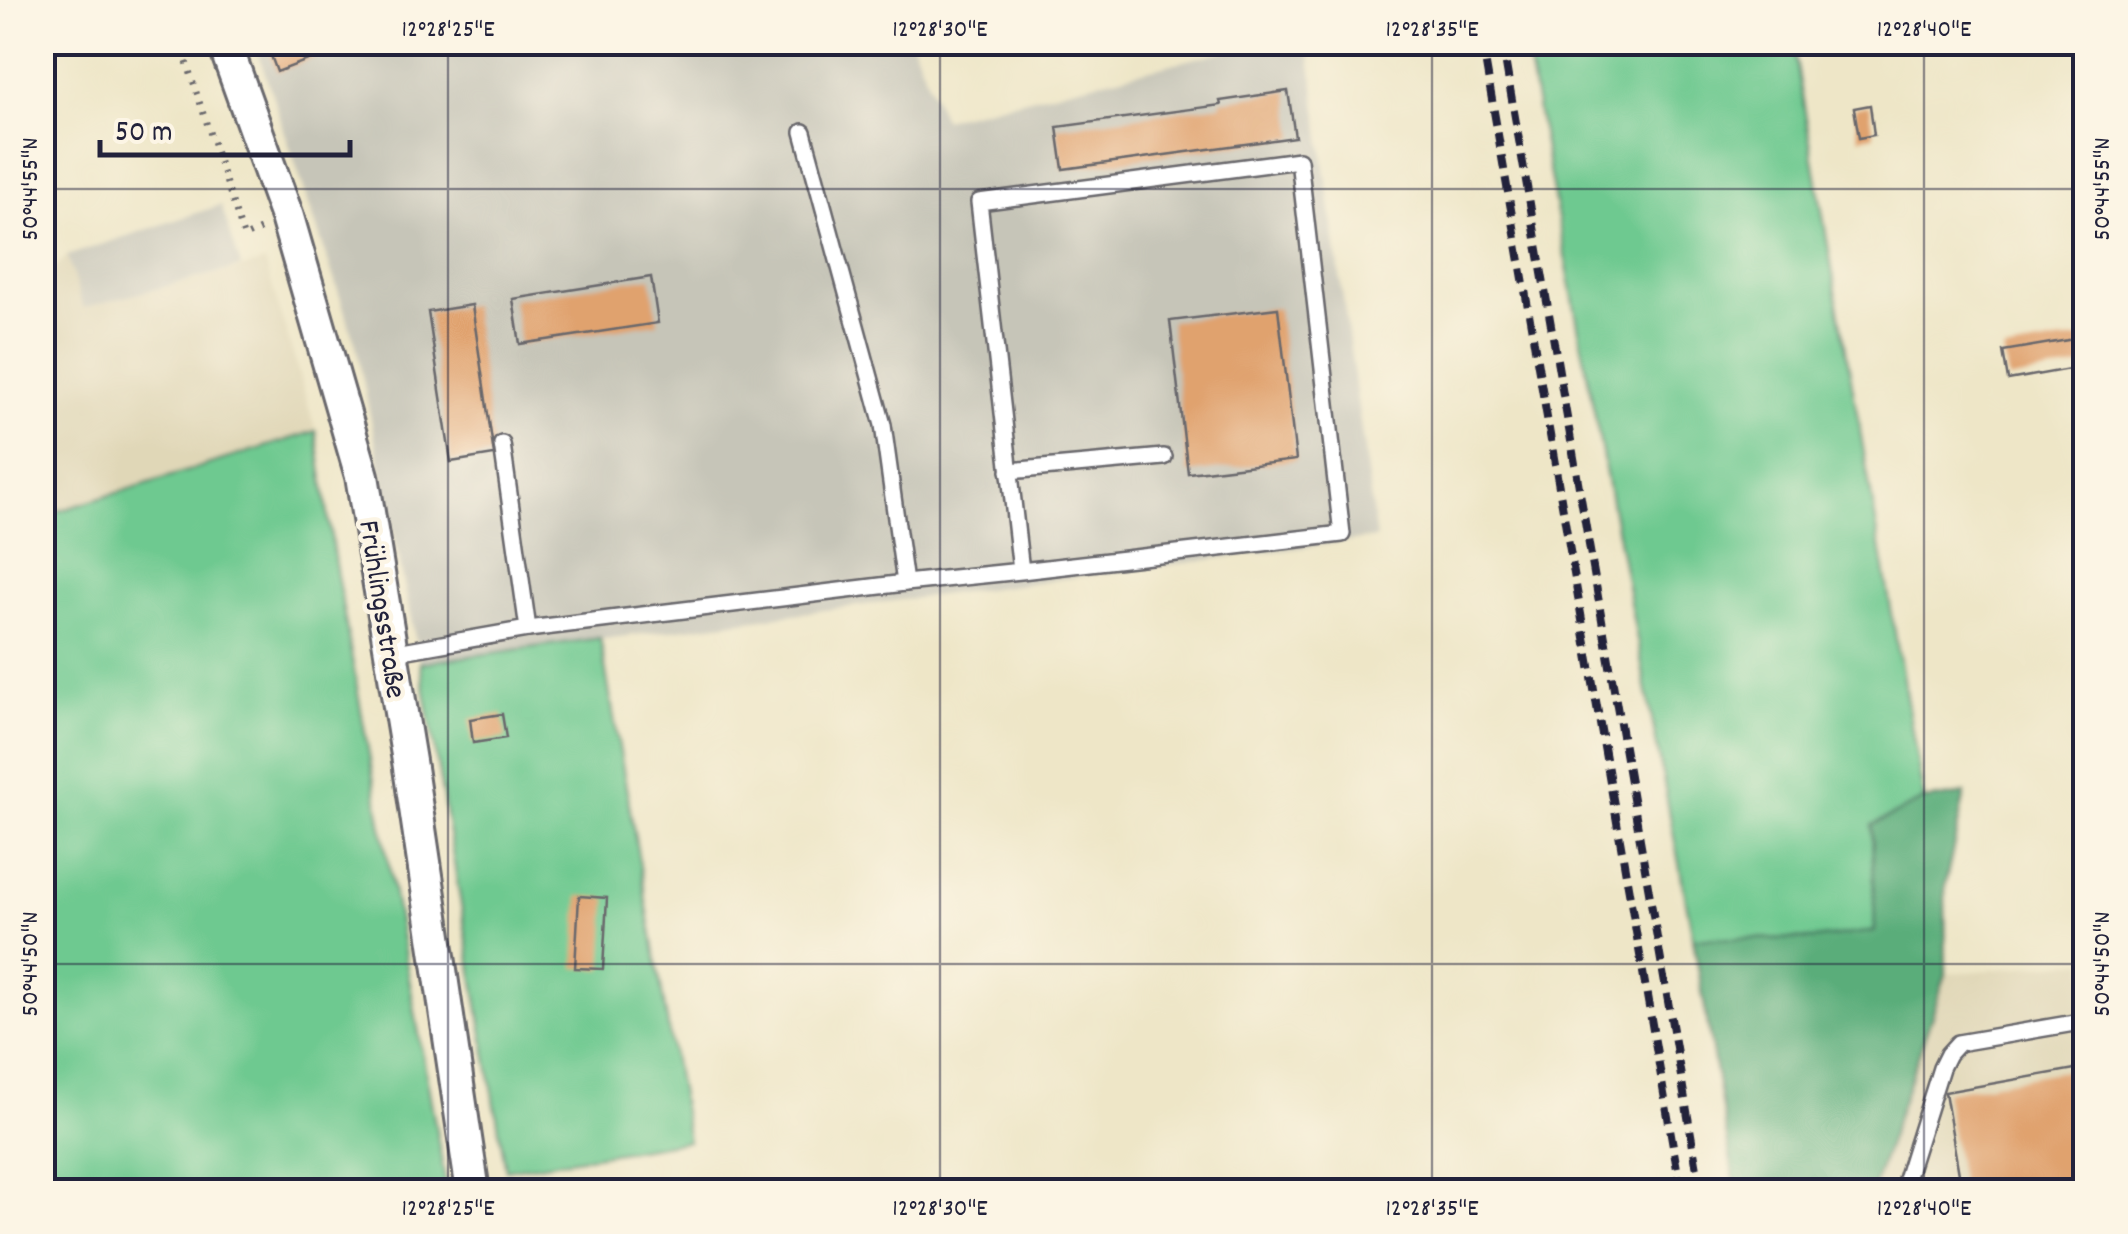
<svg xmlns="http://www.w3.org/2000/svg" width="2128" height="1234" font-family="Dekko,sans-serif">
<style>
.built{fill:#e0d7b7}
.industrial{fill:#c6c5b8}
.green{fill:#6ec990;stroke:#487666;stroke-width:2.5}
.forest{fill:#5aad7a;stroke:#3e685a;stroke-width:2.5}
.building{fill:#e0a26e}
.lines{fill:none;stroke-linecap:round;stroke-linejoin:round}
.lane-casing{stroke:#69676c;stroke-width:20}
.street-casing{stroke:#69676c;stroke-width:38}
.path{stroke:#69676c;stroke-width:6;stroke-dasharray:2.5 8;stroke-linecap:butt}
.lane{stroke:#fff;stroke-width:15}
.street{stroke:#fff;stroke-width:32}
.rail{stroke:#22223b;stroke-width:8;stroke-dasharray:15 8;stroke-linecap:butt}
.ticks{fill:none;stroke:#22223b;stroke-width:2.5;stroke-opacity:0.45}
.labels{text-anchor:middle;stroke-width:9;stroke-linejoin:round;paint-order:stroke}
.street-label{font-size:30px;fill:#22223b;stroke:#fcf5e5}
.neatline{fill:none;stroke:#22223b;stroke-width:4}
.ticks-label{font-size:25px;text-anchor:middle;fill:#22223b}
</style>
<rect width="100%" height="100%" fill="#fcf5e5"/>
<filter id="ink" filterUnits="userSpaceOnUse"><feTurbulence type="fractalNoise" baseFrequency=".01" numOctaves="2"/><feDisplacementMap in="SourceGraphic" scale="20" xChannelSelector="R" yChannelSelector="G"/><feConvolveMatrix kernelMatrix="1 2 1 2 8 2 1 2 1" color-interpolation-filters="sRGB"/></filter>
<filter id="wash" filterUnits="userSpaceOnUse"><feTurbulence type="fractalNoise" baseFrequency=".0048" numOctaves="4" result="noise"/><feDisplacementMap in="SourceGraphic" scale="40" xChannelSelector="R" yChannelSelector="G"/><feGaussianBlur stdDeviation="2.25" result="paint"/><feColorMatrix in="noise" values="0 0 0 0 0 0 0 0 0 0 0 0 0 0 0 0 0 1.4 0 .05"/><feComposite in="paint" operator="in"/></filter>
<g filter="url(#wash)">
<rect width="100%" height="100%" fill="#eee6c7"/>
<g class="built">
<path d="M67 256 84 308 265 262 316 431 43 516V280Z"/>
<path d="M2085 961V1191L1872 1192 1946 974Z"/>
</g>
<g class="industrial">
<path d="M255 43H912L943 119 1259 43H1308L1376 538 420 663 356 345Z"/>
<path d="M221 205 241 267 83 308 67 256Z"/>
</g>
<g class="green">
<path d="M1525 43H1793L1924 800 1872 826 1875 931 1815 939 1693 938Z"/>
<path d="M316 431 335 564 447 1191H43V516Z"/>
<path d="M600 638 688 1141 506 1170 420 663Z"/>
</g>
<path class="forest" d="M1965 794 1945 885 1946 974 1872 1191H1736L1693 938 1815 939 1875 931 1872 825 1924 800Z"/>
<g id="blocks">
<g class="building">
<path d="M266 42H317L321 55 277 72Z"/>
<path d="M1288 91 1295 137 1063 169 1057 127 1221 105 1220 101Z"/>
<path d="M1870 105 1874 135 1859 138 1854 108Z"/>
<path d="M651 277 658 323 520 344 513 299Z"/>
<path d="M472 305 494 455 451 462 428 312Z"/>
<path d="M1278 308 1296 460 1188 473 1170 321Z"/>
<path d="M2086 337V366L2008 380 2003 351Z"/>
<path d="M502 714 506 738 473 743 470 719Z"/>
<path d="M579 896 607 898 603 969 575 968Z"/>
<path d="M2086 1067V1192H1962L1945 1092Z"/>
</g>
</g>
</g>
<g filter="url(#ink)">
<use href="#blocks" fill-opacity="0" stroke="#69676c" stroke-width="2.5"/>
<g class="lines">
<defs>
<g id="lane">
<path d="M1009 471 1164 457"/>
<path d="M905 583 1021 571 979 202 1299 160 1342 534 1021 571"/>
<path d="M528 629 905 583 883 425 803 132"/>
<path d="M391 653 528 629 502 444"/>
<path d="M1902 1192 1941 1068 1948 1054 1958 1043 2086 1021"/>
</g>
<path id="street" d="M224 42 287 217 362 476 409 761 473 1192"/>
</defs>
<use href="#lane" class="lane-casing"/>
<use href="#street" class="street-casing"/>
<path class="path" d="M180 42 244 237 261 229"/>
<use href="#lane" class="lane"/>
<use href="#street" class="street"/>
<g class="rail">
<path d="M1482 42 1681 1192"/>
<path d="M1502 42 1701 1192"/>
</g>
</g>
</g>
<path class="ticks" d="M448 42V1192M940 42V1192M1432 42V1192M1924 42V1192M42 189H2086M42 964H2086"/>
<g class="labels">
<g class="street-label">
<text transform="translate(384 609) rotate(81)" y="10">Frühlingsstraße</text>
</g>
</g>
<rect width="2128" height="1234" fill="none" stroke="#fcf5e5" stroke-width="110"/>
<path d="M100 140v15h250v-15" fill="none" stroke="#22223b" stroke-width="5"/>
<text x="115" y="140" font-size="30" fill="#22223b" stroke="#fcf5e5" stroke-width="8" paint-order="stroke">50 m</text>
<rect x="55" y="55" width="2018" height="1124" class="neatline"/>
<g class="ticks-label">
<text x="448" y="36">12°28'25"E</text>
<text x="940" y="36">12°28'30"E</text>
<text x="1432" y="36">12°28'35"E</text>
<text x="1924" y="36">12°28'40"E</text>
<text transform="translate(28 189) rotate(-90)" y="9">50°44'55"N</text>
<text transform="translate(2100 189) rotate(-90)" y="9">50°44'55"N</text>
<text transform="translate(28 964) rotate(-90)" y="9">50°44'50"N</text>
<text transform="translate(2100 964) rotate(-90)" y="9">50°44'50"N</text>
<text x="448" y="1215">12°28'25"E</text>
<text x="940" y="1215">12°28'30"E</text>
<text x="1432" y="1215">12°28'35"E</text>
<text x="1924" y="1215">12°28'40"E</text>
</g>
</svg>
